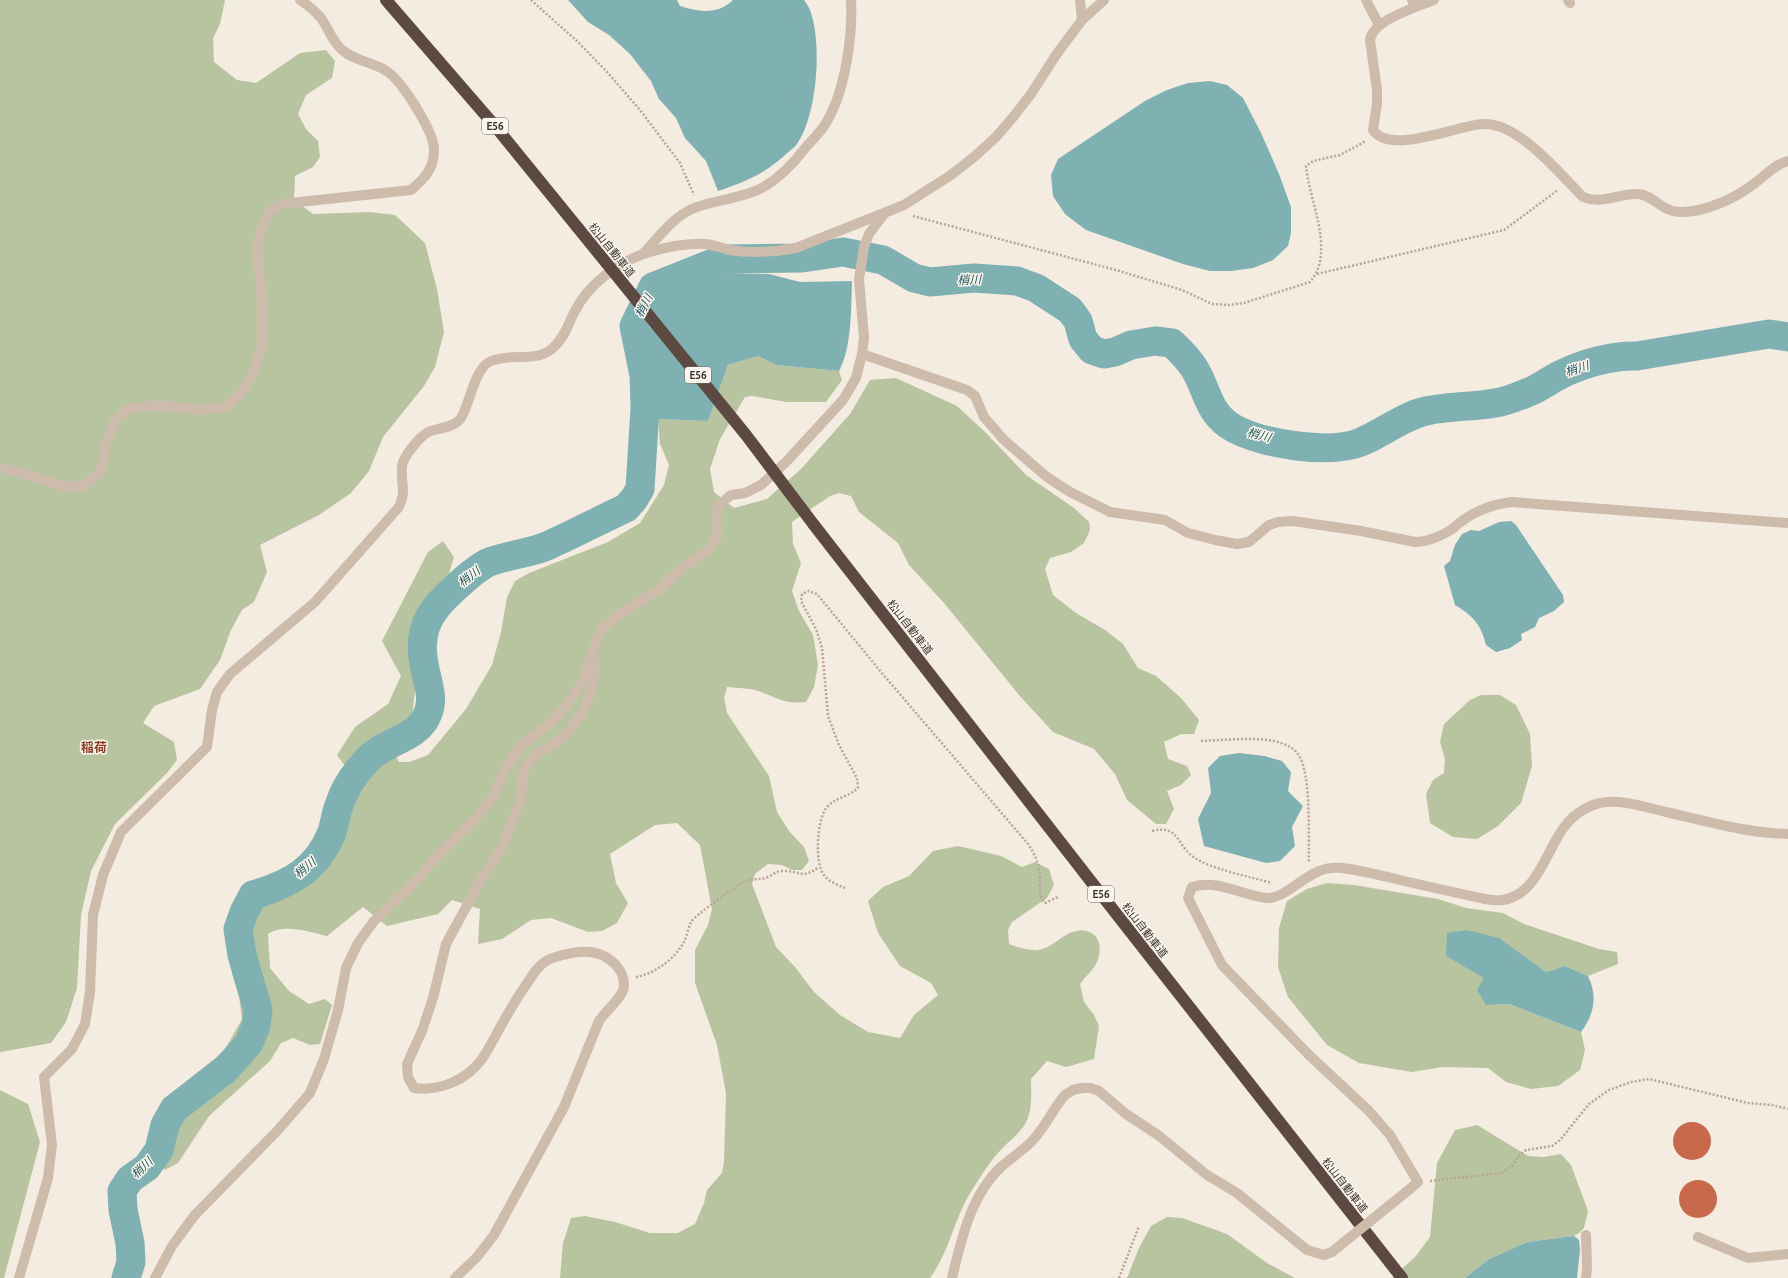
<svg xmlns="http://www.w3.org/2000/svg" width="1788" height="1278" font-family="Ubuntu,'Noto Sans JP',sans-serif">
<style>
.green{fill:#b8c4a0}
.water{fill:#7fb0b2}
.lines{fill:none;stroke-linecap:round;stroke-linejoin:round}
.river{stroke:#7fb0b2;stroke-width:29}
.building{fill:#c8694b}
.path{stroke:#b9a596;stroke-width:2.5;stroke-dasharray:2 2;stroke-linecap:butt}
.minor{stroke:#cdbbac;stroke-width:10}
.highway{stroke:#5c4a42;stroke-width:12}
.minor-bridge{stroke:#cdbbac;stroke-width:10}
.highway-bridge{stroke:#5c4a42;stroke-width:12}
.labels{text-anchor:middle;stroke-width:3;stroke-linejoin:round;paint-order:stroke}
.shield{fill:#fbf5ee;stroke:#756b66;stroke-width:1}
.shield-label{font-size:10px;font-weight:bold;fill:#3b302b}
.street-label{font-size:11px;fill:#3b302b;stroke:#fbf5ee}
.water-label{font-size:12px;font-style:italic;fill:#1f5a5e;stroke:#fbf5ee}
.quarter-label{font-size:13px;font-weight:bold;fill:#8c3b22;stroke:#fbf5ee}
</style>
<rect width="100%" height="100%" fill="#f4ebe1"/>
<g class="green">
<path d="M0 0H225L220 24 213 38 214 62 237 80 256 83 300 53 326 50 335 61 332 78 306 95 298 114 306 129 318 141 320 157 313 167 295 176 294 200 313 214 369 212 395 215 425 243 437 289 444 332 435 367 424 386 383 437 369 471 351 493 319 515 260 545 267 572 254 602 242 610 231 630 220 660 200 689 154 706 143 723 174 742 177 760 167 773 115 824 91 871 81 915 77 988 66 1022 51 1043 0 1052Z"/>
<path d="M758 356 776 365 839 371 842 380 826 402H786L752 396 745 397 720 439 710 469 714 492 734 508 767 499 801 469 850 414 870 380 896 378 957 406 984 431 1026 475 1074 508 1089 522 1090 530 1084 543 1071 552 1050 558 1045 569 1053 595 1076 613 1105 630 1123 644 1138 668 1156 676 1181 698 1199 720 1194 734H1181L1164 742 1168 759 1187 766 1191 775 1181 785 1167 791 1174 809 1166 824H1156L1127 800 1115 774 1094 749 1053 732 1019 695 944 603 909 565 898 543 859 512 851 496 839 493 830 496 792 522 793 544 801 563 792 591 799 611 813 635 818 665 814 687 806 702C783 704 779 698 758 691 749 688 737 688 727 687L724 698 727 713 769 776 777 812 789 831 804 847 809 861 802 870H792L782 865 768 864 755 874 752 884 776 947 795 967 814 992 840 1015 868 1032 900 1038 914 1015 938 995 931 983 900 966 878 933 868 901 883 887 909 876 933 851 958 846 1001 856 1022 867 1035 862 1049 869 1054 885 1047 898 1012 922 1008 930 1009 944C1019 948 1029 951 1039 950 1051 948 1061 936 1072 932 1095 925 1105 942 1097 962 1094 969 1085 977 1080 984L1084 1002 1094 1015 1099 1026 1094 1059 1066 1067 1047 1061 1031 1079C1031 1093 1033 1111 1025 1124 1019 1135 1006 1143 998 1153 988 1164 980 1178 972 1190 954 1218 950 1251 930 1278H560L563 1243 571 1218 585 1216 615 1222 650 1233H678L695 1224 704 1203 707 1190 722 1173 724 1162 726 1093 717 1045 695 983V950L708 925 712 909 700 845 677 823 655 825 610 854 616 883 628 903 617 923 602 931 588 932 551 918 531 920 502 939 478 944 480 909 452 900 438 914 387 926 363 907 327 936C310 932 284 923 268 934L270 968 289 991 309 1004 325 999 332 1005 320 1044 310 1045 293 1038 281 1043 270 1061 209 1116 178 1163 165 1170 152 1160 146 1148 161 1110 177 1089 224 1051 242 1019 239 996 232 973 240 934 251 899 272 883 295 870 312 852 331 820 353 796 354 778 337 755 355 727 388 704 401 676 382 641 428 552 443 541 454 557 448 577 426 613 416 624 413 637 418 664 412 717 397 732 392 742 394 752 399 762H409L428 755 466 709 492 665 501 632 507 597 515 581 529 573 608 542 640 523 664 485 669 465 660 444 658 419 708 421 728 365Z"/>
<path d="M1481 695H1500L1516 705 1530 734 1532 766 1521 803 1498 826 1477 839 1453 837 1430 823 1426 794 1433 780 1444 773 1445 759 1440 742 1444 724 1470 700Z"/>
<path d="M1327 883 1354 885 1438 899 1466 908 1503 913 1524 924 1599 949 1617 952 1618 964 1588 976 1565 966 1546 972 1498 938 1484 978 1486 1005 1509 1004 1581 1032 1585 1050 1580 1070 1558 1086 1531 1089 1506 1082 1488 1068 1443 1067 1412 1072 1359 1063 1327 1045 1288 997 1278 967 1279 928 1287 901 1307 889Z"/>
<path d="M0 1090 28 1104 40 1142 4 1278H0Z"/>
<path d="M1477 1125 1528 1156 1544 1157 1561 1154 1571 1165 1588 1211 1584 1228 1579 1233 1574 1236 1527 1242 1489 1259 1465 1278H1392L1416 1256 1430 1237 1437 1163 1455 1130Z"/>
<path d="M1167 1217 1182 1218 1227 1234 1267 1263 1295 1278H1127L1139 1248 1151 1226Z"/>
</g>
<g class="water">
<path d="M568 0H677L680 6C699 12 718 15 733 0H804C807 4 810 9 811 13 822 46 817 115 797 144 794 148 788 152 784 156 764 174 743 183 718 191L706 161 685 138 676 118 659 99 651 81 630 54 609 35 588 22Z"/>
<path d="M1210 81 1227 85 1243 98 1261 133 1279 174 1291 207V233L1288 246 1273 260 1253 268 1231 271H1210L1183 264 1086 230 1065 214 1053 196 1051 175 1058 159 1145 101 1167 90 1188 83Z"/>
<path d="M727 273 769 274 800 282 852 281C851 307 852 348 839 371L776 365 758 356 728 365 708 421 658 419 655 371 647 336 658 301 702 278Z"/>
<path d="M1511 521 1516 525 1563 595 1564 602 1554 611 1539 618 1535 627 1521 634 1522 640 1510 648 1496 652 1486 645C1481 624 1473 616 1455 605L1444 566 1450 561 1455 545 1462 534 1471 530 1479 531 1499 522Z"/>
<path d="M1239 753 1264 756 1282 761 1291 772 1288 791 1303 806 1292 827 1295 846 1280 861 1266 863 1204 846 1198 819 1211 793 1208 768 1220 756Z"/>
<path d="M1467 930 1499 938 1546 972 1565 966 1588 976C1598 997 1594 1014 1581 1032L1509 1004 1486 1005 1477 990 1484 978 1446 956 1447 933Z"/>
<path d="M1574 1236 1579 1240 1580 1250 1577 1278H1465L1489 1259 1527 1242Z"/>
</g>
<g class="lines">
<path class="river" d="M126 1278 131 1262 130 1243 123 1210 122 1191 130 1179 147 1167 159 1150 165 1125 174 1109 226 1069 249 1043 256 1026 258 1010 242 955 238 929 244 912 253 895C290 884 317 870 332 832 335 822 336 812 340 803 345 787 356 772 367 760 384 741 419 739 428 713 434 698 428 685 425 669 420 648 421 627 435 609 444 597 478 565 492 561 510 555 530 553 547 546 574 534 600 520 626 508L634 499 640 489 645 408 644 375 634 326 653 287 723 259 802 258 843 252 883 260 914 278 930 282 974 278 1017 281 1036 288 1070 310 1078 321 1083 339 1092 350 1104 354 1115 352 1131 345 1155 341 1172 343C1181 352 1191 361 1197 373 1208 394 1210 416 1235 429 1264 444 1330 455 1361 442 1383 433 1403 416 1426 411 1449 406 1473 407 1495 403 1506 402 1519 396 1529 392 1542 387 1552 378 1564 373 1585 363 1614 355 1637 356L1769 334 1788 337"/>
</g>
<g class="building">
<circle cx="1692" cy="1141" r="19"/>
<circle cx="1698" cy="1199" r="19"/>
</g>
<g class="lines">
<g class="path">
<path d="M531 0 578 42 608 73 640 110 680 163 694 195"/>
<path d="M913 216 1116 270 1182 290 1212 304 1229 305 1244 303 1310 282C1336 252 1309 201 1306 166L1313 161 1340 155 1366 141"/>
<path d="M1317 274 1504 230 1558 190"/>
<path d="M1201 741C1225 740 1251 737 1274 741 1283 743 1293 747 1298 754 1312 773 1308 839 1309 863"/>
<path d="M1152 831C1180 824 1176 846 1195 858 1211 869 1251 877 1272 883"/>
<path d="M845 888C838 885 829 882 824 875 814 864 817 818 827 807 835 798 848 797 858 788L857 778 839 745 828 716 822 648 816 629 801 601 802 594 809 591 817 594 881 672 1028 844C1035 854 1039 864 1040 876 1040 887 1038 895 1045 903L1058 897"/>
<path d="M636 977C654 974 675 959 684 942 687 936 688 928 691 922 695 915 733 889 742 883 751 877 759 881 768 877 773 875 776 871 782 871 799 870 802 880 819 867"/>
<path d="M1430 1181 1501 1173 1513 1165 1519 1156 1526 1150 1552 1146 1560 1140 1589 1104 1609 1090 1631 1082 1649 1079 1748 1103 1772 1105 1788 1109"/>
<path d="M1119 1278 1139 1226"/>
</g>
<g class="minor">
<path d="M1080 0 1082 20"/>
<path d="M1366 0 1379 25"/>
<path d="M1412 0 1415 7 1434 0"/>
<path d="M1568 0 1570 3"/>
<path d="M1415 7C1401 14 1373 22 1370 40L1377 90V104L1373 130C1390 156 1457 125 1483 124 1518 122 1559 173 1583 197 1602 205 1619 193 1638 194 1653 195 1663 212 1679 212 1704 213 1736 198 1755 183 1766 175 1775 164 1788 161"/>
<path d="M643 254C658 238 675 214 697 207 719 199 741 199 762 188 780 178 793 164 806 147 813 139 822 131 827 121 845 91 853 35 851 0"/>
<path d="M862 354 967 390 975 396 984 417 1004 440 1047 477 1070 492 1110 512 1165 520 1188 533 1215 540 1237 544 1249 542 1269 525 1278 522 1293 521 1361 531 1415 542C1427 542 1442 536 1452 529 1456 527 1458 523 1462 521 1475 511 1494 504 1511 502L1788 523"/>
<path d="M0 467 56 484 70 487 85 485 100 472 105 456V444L116 419 128 409 156 405 204 410 226 407 241 393 253 375 262 344V302L257 246 261 230 269 212 281 204 411 190C420 182 428 175 432 164 433 160 434 153 434 149 433 130 401 79 385 70 370 61 354 61 341 49 332 40 328 28 321 18 315 11 308 5 300 0"/>
<path d="M1411 1188 1418 1182 1390 1135 1369 1111 1309 1055 1222 965 1188 898 1192 887C1217 879 1241 895 1266 898 1285 900 1307 870 1331 868 1347 866 1371 874 1388 877 1420 885 1453 892 1485 899 1491 900 1498 901 1503 900 1546 893 1547 829 1583 810 1588 807 1595 804 1600 803 1619 798 1648 808 1666 812 1706 821 1746 833 1788 834"/>
<path d="M1698 1237 1748 1258 1788 1254"/>
<path d="M19 1278 48 1178 52 1145 44 1077 72 1049 85 1024 90 992 93 915 103 875 121 832 207 747 212 710 217 692 230 674 315 602 399 507C401 502 403 497 403 492 403 483 400 471 403 462 407 453 421 434 431 431 440 428 455 427 461 418 470 404 474 368 491 361 513 352 537 364 554 347 565 337 568 324 575 311 588 285 616 264 643 254 662 248 686 243 706 244 714 245 722 248 729 250 750 253 775 252 796 248L904 205 951 175 974 157 996 137 1014 116 1031 94 1056 55 1082 20 1104 0"/>
<path d="M155 1278 172 1246 194 1216 278 1130 310 1093 324 1059 338 1010 346 968 358 943 374 921 418 879 435 858 478 816 493 797 503 773 519 747 553 721 573 697 583 681 600 631 621 613 657 591 679 571 707 551 717 537 716 516 719 505 731 495 745 493 761 485 787 461 843 400 856 378 862 354 864 338 859 279 864 247 869 234 884 214"/>
<path d="M455 1278 477 1257 494 1235 564 1107 599 1021C606 1010 624 997 624 985 624 972 615 962 604 956 594 951 583 951 572 953 563 955 553 957 546 961 538 966 533 974 528 982 516 999 505 1018 495 1037 489 1047 484 1059 475 1067 460 1083 435 1091 414 1088L408 1077 407 1064 422 1031 433 998 446 944 482 878 502 848 521 799 523 775 527 764 538 752 552 746 569 731 584 710 592 689 595 668 593 653"/>
<path d="M952 1278C961 1240 971 1195 1001 1167 1011 1158 1024 1150 1033 1140 1046 1126 1053 1109 1065 1095L1073 1090 1082 1088H1091L1099 1091 1126 1114 1158 1135 1207 1175 1237 1193 1307 1250 1324 1255 1332 1252"/>
<path d="M1586 1278 1587 1267 1586 1235"/>
</g>
<g class="highway">
<path d="M386 0 495 126 578 228"/>
<path d="M814 525 1100 893 1402 1278"/>
</g>
<path class="minor-bridge" d="M1332 1252 1411 1188"/>
<path class="highway-bridge" d="M578 228 746 435 814 525"/>
</g>
<g class="labels">
<g class="shield">
<rect x="482" y="118" width="26" height="16" rx="3"/>
<rect x="685" y="367" width="26" height="16" rx="3"/>
<rect x="1088" y="886" width="26" height="16" rx="3"/>
</g>
<g class="shield-label">
<text x="495" y="130">E56</text>
<text x="698" y="379">E56</text>
<text x="1101" y="898">E56</text>
</g>
<g class="street-label">
<text transform="translate(612 250) rotate(51)" y="4">松山自動車道</text>
<text transform="translate(910 627) rotate(52)" y="4">松山自動車道</text>
<text transform="translate(1145 930) rotate(52)" y="4">松山自動車道</text>
<text transform="translate(1345 1185) rotate(52)" y="4">松山自動車道</text>
</g>
<g class="water-label">
<text transform="translate(969 280) rotate(-2)" y="4">梢川</text>
<text transform="translate(644 306) rotate(-63)" y="4">梢川</text>
<text transform="translate(1577 369) rotate(-18)" y="4">梢川</text>
<text transform="translate(1259 435) rotate(15)" y="4">梢川</text>
<text transform="translate(469 577) rotate(-38)" y="4">梢川</text>
<text transform="translate(305 868) rotate(-41)" y="4">梢川</text>
<text transform="translate(142 1168) rotate(-44)" y="4">梢川</text>
</g>
<g class="quarter-label">
<text x="94" y="752">稲荷</text>
</g>
</g>
</svg>
